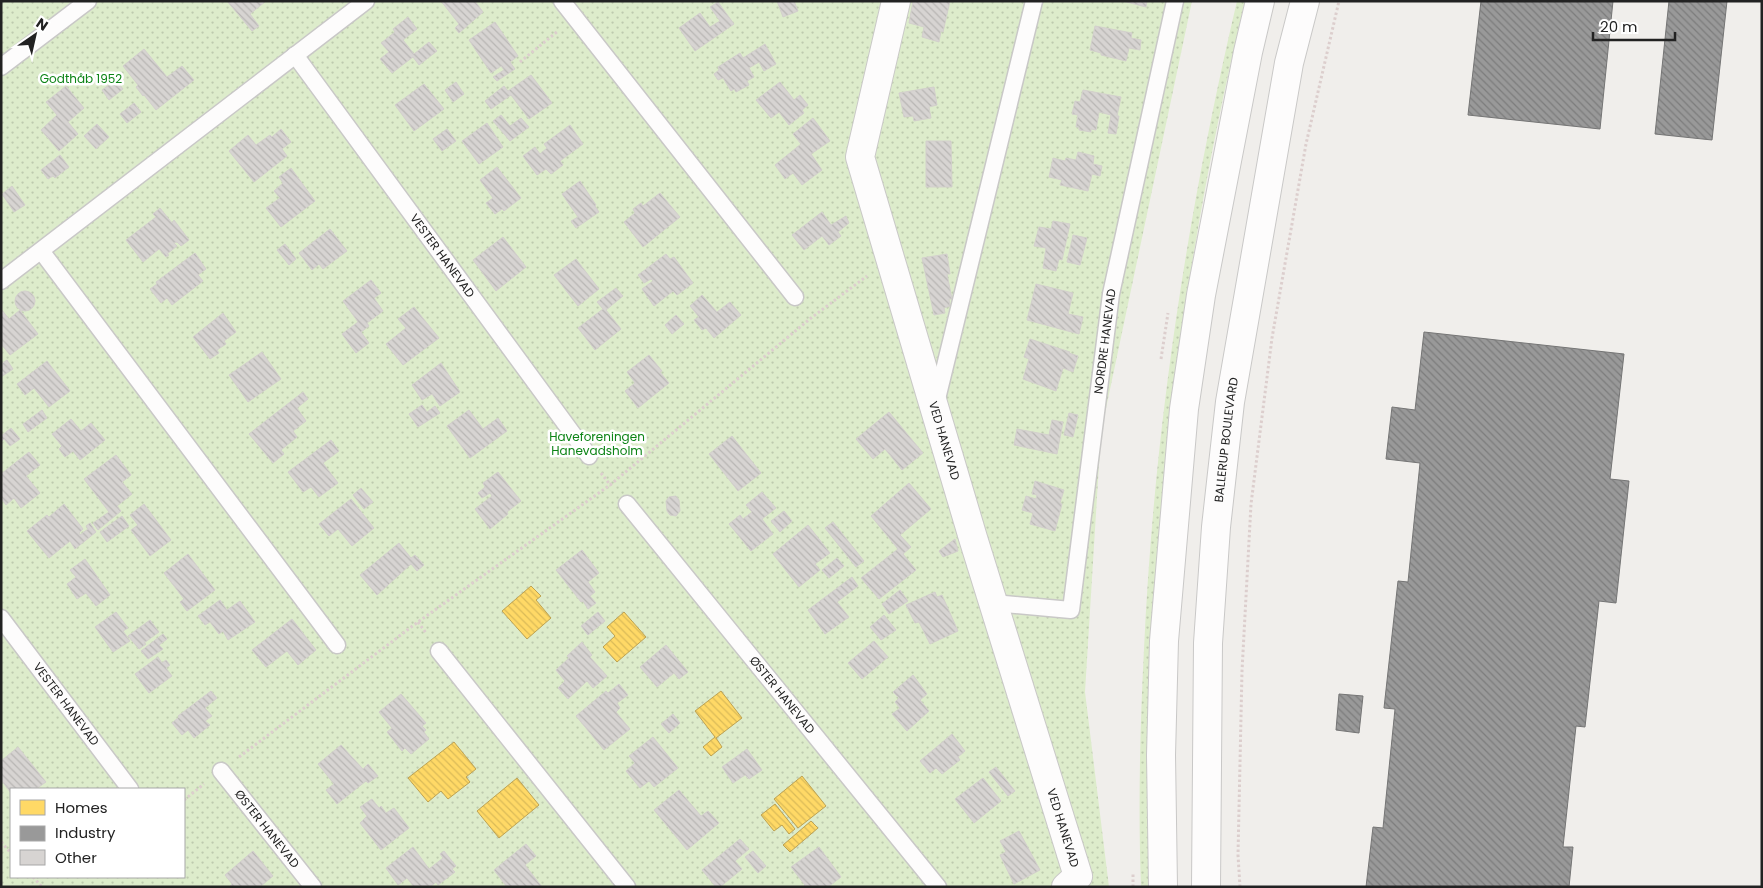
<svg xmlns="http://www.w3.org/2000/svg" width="1763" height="888" font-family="Poppins,sans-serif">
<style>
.grass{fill:url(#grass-dots);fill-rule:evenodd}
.homes{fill:url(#homes-back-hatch);stroke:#bda252}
.industry{fill:url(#industry-back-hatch);stroke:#757575}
.building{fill:url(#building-back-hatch);stroke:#d3d0cc}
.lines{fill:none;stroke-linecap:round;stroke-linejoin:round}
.service-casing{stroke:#c9c8c7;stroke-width:19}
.minor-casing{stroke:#c9c8c7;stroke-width:30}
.tertiary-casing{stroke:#c9c8c7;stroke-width:30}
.path{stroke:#dccecd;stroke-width:3;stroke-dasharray:2.5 2.5;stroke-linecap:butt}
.service{stroke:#fdfcfc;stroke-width:16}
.minor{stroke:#fdfcfc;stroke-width:28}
.tertiary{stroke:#fdfcfc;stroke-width:28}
.labels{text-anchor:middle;stroke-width:5;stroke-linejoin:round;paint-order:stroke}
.park-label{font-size:12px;fill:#0c8416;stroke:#fff}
.street-label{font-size:12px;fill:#222;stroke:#fff}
</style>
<defs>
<pattern id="grass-dots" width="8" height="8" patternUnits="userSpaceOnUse" patternTransform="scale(1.25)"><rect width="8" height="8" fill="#ddeccb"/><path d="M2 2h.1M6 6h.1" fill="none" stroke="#bdcaae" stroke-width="1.8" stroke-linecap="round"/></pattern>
<pattern id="homes-back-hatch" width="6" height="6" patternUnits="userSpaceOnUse" patternTransform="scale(1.25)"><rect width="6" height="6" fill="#ffd966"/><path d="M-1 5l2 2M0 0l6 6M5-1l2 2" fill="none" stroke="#daba58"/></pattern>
<pattern id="industry-back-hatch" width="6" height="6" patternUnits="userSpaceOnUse" patternTransform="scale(1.25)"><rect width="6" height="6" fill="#999"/><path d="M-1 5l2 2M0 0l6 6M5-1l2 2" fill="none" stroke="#7c7c7c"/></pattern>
<pattern id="building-back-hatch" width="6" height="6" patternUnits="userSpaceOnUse" patternTransform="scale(1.25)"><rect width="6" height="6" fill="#d7d4d2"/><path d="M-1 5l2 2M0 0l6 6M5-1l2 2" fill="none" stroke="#b8b6b4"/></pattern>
</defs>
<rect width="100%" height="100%" fill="#f0eeeb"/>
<g class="grass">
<path d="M1 1H1192L1101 432 1085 692 1109 887H1ZM11 789H184V877H11Z"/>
<path d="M1237 1H1245C1216 122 1193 244 1177 367L1148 760 1149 887H1141C1138 807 1140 728 1144 649 1154 430 1187 214 1237 1Z"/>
</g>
<g class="homes">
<path d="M531 586 541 596 536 600 551 618 527 639 502 611Z"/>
<path d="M624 612 646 637 617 662 603 647 615 636 607 627Z"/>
<path d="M721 691 742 718 716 738 722 747 711 756 703 747 715 737 695 711Z"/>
<path d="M454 742 476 769 466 777 470 782 448 799 441 791 428 802 408 778Z"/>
<path d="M802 776 826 806 798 828 774 799Z"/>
<path d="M517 778 539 805 499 838 477 811Z"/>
<path d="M775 804 795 829 789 834 782 825 774 831 761 815Z"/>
<path d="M811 821 818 828 790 852 783 845Z"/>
</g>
<g class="industry">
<path d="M1481 1H1613L1600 129 1468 115Z"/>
<path d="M1669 1H1727L1712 140 1655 134Z"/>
<path d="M1424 332 1624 354 1610 479 1629 481 1616 603 1599 601 1585 727 1576 726 1563 847H1573L1569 887H1366L1373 827 1383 828 1395 709 1384 708 1398 581 1408 582 1420 463 1386 459 1392 407 1415 410Z"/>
<path d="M1339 694 1363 696 1359 733 1336 730Z"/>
</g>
<g class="building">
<path d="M227 1H266L250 14 259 26 252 31Z"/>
<path d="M441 1H475L483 12 459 33 455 28 459 24Z"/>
<path d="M777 1H794L798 11 783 17Z"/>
<path d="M913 1H950L943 32 941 31 939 42 922 37 924 27 909 23Z"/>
<path d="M1123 1H1147L1146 7Z"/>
<path d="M718 2 734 24 695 51 679 28 700 13 710 27 720 21 710 7Z"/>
<path d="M408 17 417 29 403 40 414 54 429 42 437 51 419 65 413 57 392 73 380 59 389 52 381 43 395 32 393 29Z"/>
<path d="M495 22 518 56 510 62 515 69 497 81 493 77 504 70 501 66 491 73 469 40Z"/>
<path d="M1095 26 1132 33 1131 38 1141 40 1140 50 1129 48 1126 61 1101 55V53L1090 50Z"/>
<path d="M765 44 776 64 764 71 759 62 749 68 754 77 747 81 749 85 736 92 734 89 731 91 723 78 718 80 714 74 719 70 718 67 740 53 743 58Z"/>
<path d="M144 49 167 77 182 66 194 80 156 110 144 95 143 96 136 87 138 85 123 66Z"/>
<path d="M531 75 552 103 529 119 511 95 491 109 485 101 504 86 508 91Z"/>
<path d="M116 80 123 89 109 100 102 90Z"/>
<path d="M456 82 464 94 453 102 445 90Z"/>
<path d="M780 82 794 100 800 95 808 105 802 110 804 113 789 125 779 112 771 118 756 100Z"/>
<path d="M424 84 444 109 414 131 395 105Z"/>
<path d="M66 86 84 108 68 122 78 134 59 151 41 130 57 115 46 102Z"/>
<path d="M934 87 937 105 929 107 931 118 914 121 913 116 904 117 899 93Z"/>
<path d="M1083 90 1121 97 1117 116H1119L1116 134 1108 133 1111 115 1099 112 1096 130 1091 129V132L1079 130V127H1076L1078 115 1072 114 1075 101 1080 102Z"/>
<path d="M134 103 141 112 127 123 120 114Z"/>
<path d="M501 115 510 126 521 118 529 127 510 141 493 121Z"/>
<path d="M813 118 830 141 811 154 822 170 802 185 793 173 785 179 775 165 801 144 793 134Z"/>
<path d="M487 123 503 147 479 164 462 141Z"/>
<path d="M97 124 109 137 96 149 84 136Z"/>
<path d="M570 125 583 144 560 161 563 165 551 174 546 169 537 175 523 156 535 147 540 154 547 148 544 144Z"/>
<path d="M281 129 291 142 282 149 287 156 254 182 229 151 248 135 256 145 270 135 272 137Z"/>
<path d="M447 129 456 141 442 151 433 139Z"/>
<path d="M926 141H951L952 187H926Z"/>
<path d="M1078 152 1094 156 1093 164 1102 166 1100 176 1092 174 1088 191 1060 185 1062 180 1049 177 1053 158 1065 161 1066 158 1076 160Z"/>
<path d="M60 155 69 167 55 178 53 176 48 179 41 170Z"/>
<path d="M497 167 521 198 504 211 502 209 495 214 486 203 493 198 480 180Z"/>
<path d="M291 168 315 201 281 227 266 208 280 198 274 191 283 183 279 177Z"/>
<path d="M580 181 596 205 595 206 599 212 576 228 571 221 578 217 562 194Z"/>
<path d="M12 186 25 205 14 212 2 194Z"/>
<path d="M660 193 680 217 643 247 624 222 635 213 633 209 641 203 643 206Z"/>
<path d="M160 208 172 223 174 220 189 240 181 246 177 242 174 243 177 246 167 254 169 255 166 257 159 249 143 262 126 240 156 217 153 214Z"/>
<path d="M822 212 831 225 846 216 849 223 838 232 841 236 829 245 822 236 804 250 792 235Z"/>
<path d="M1053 221 1070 224 1062 260 1059 259 1056 271 1043 268 1046 248 1034 246 1039 227 1051 229Z"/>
<path d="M330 229 347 251 323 269 319 264 312 270 299 253Z"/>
<path d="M1073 235 1087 238 1080 265 1067 262Z"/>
<path d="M503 237 526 267 496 291 473 260Z"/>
<path d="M285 244 296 259 289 265 277 250Z"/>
<path d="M195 253 206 269 198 275 203 281 172 305 167 298 161 303 150 289 157 284 156 282Z"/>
<path d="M666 254 670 259 674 257 693 283 677 295 673 291 654 306 642 289 653 281 651 279 644 283 638 275Z"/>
<path d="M947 254 950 274H947L952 299H949L950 306 944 308 945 313 934 315 922 258Z"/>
<path d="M576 259 599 289 578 306 554 275Z"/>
<path d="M371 280 381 293 374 298 383 311 367 323 369 326 361 332 369 343 356 353 342 334 358 322 343 301Z"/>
<path d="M1036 284 1073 293 1068 314 1083 317 1079 334 1027 320Z"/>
<path d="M616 288 623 296 606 310 621 329 595 350 578 328 603 309 597 302Z"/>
<circle cx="25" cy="301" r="10"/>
<path d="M702 295 717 312 730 302 741 315 714 338 706 328 702 330 694 320 699 317 690 306Z"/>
<path d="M414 307 439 338 403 365 386 344 406 328 398 319Z"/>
<path d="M1 309 9 319 20 310 38 334 10 355 1 344Z"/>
<path d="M223 313 236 332 224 341 226 344 217 350 219 353 210 359 193 337Z"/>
<path d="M676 315 684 324 672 334 665 325Z"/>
<path d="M1030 339 1070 352 1069 353 1078 356 1073 372 1063 368 1056 391 1023 379 1029 359 1024 357Z"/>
<path d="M262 352 281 379 248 402 229 375Z"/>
<path d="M649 355 662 371 660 372 669 383 638 408 625 391 635 383 627 372Z"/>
<path d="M7 360 13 369 1 377V364Z"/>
<path d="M47 361 70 391 49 407 34 388 25 395 17 384Z"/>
<path d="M441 363 460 392 440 406 432 394 422 400 412 385Z"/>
<path d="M303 392 308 399 297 408 306 421 293 431 297 437 281 450 284 454 273 463 249 434Z"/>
<path d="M422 405 427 412 435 406 440 413 418 427 409 414Z"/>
<path d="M42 410 47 418 28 432 23 424Z"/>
<path d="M469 410 483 429 498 418 507 431 470 458 447 426Z"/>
<path d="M889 412 923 453 902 470 885 449 873 459 856 439Z"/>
<path d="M1069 413 1078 415 1073 437 1064 435Z"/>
<path d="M71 419 81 431 91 423 105 440 80 460 73 451 65 457 59 449 62 446 52 434Z"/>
<path d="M1052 420 1063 422 1057 454 1014 445 1017 429 1049 435Z"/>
<path d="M11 428 20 439 10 446 4 439 1 442V436Z"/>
<path d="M732 436 761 473 738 491 709 454Z"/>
<path d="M331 440 339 451 323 463 338 483 319 497 311 487 303 492 288 472Z"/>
<path d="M29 452 40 465 26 476 40 493 21 508 14 498 6 505 1 498V485L3 484 1 474Z"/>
<path d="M116 455 131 475 122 482 132 494 117 506 121 511 98 530 93 523 109 512 84 479Z"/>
<path d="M498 472 521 501 507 512 508 514 490 529 475 509 492 496 490 493 482 498 478 493 485 487 483 483Z"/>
<path d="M1035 481 1064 490 1060 503 1062 504 1055 531 1030 524 1033 513 1022 510 1026 496 1036 499 1037 495 1032 494Z"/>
<path d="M909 483 931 509 900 535 911 547 903 554 916 570 879 599 861 578 898 549 871 516Z"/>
<path d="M361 488 373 502 364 509 353 495Z"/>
<path d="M762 492 776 508 762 519 773 534 751 551 729 524 740 515 743 519 752 512 746 505Z"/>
<path d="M676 496 679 500 680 511 676 516 670 515 667 511 666 501 669 497Z"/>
<path d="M351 499 374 528 352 546 338 529 329 536 319 524Z"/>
<path d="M64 504 83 529 79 533 80 535 88 529 86 526 90 523 96 532 75 549 70 541 49 558 27 531 47 515 49 517Z"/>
<path d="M144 504 171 540 150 556 131 530 138 525 130 515Z"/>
<path d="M784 511 792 521 780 532 771 521Z"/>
<path d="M122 516 129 526 107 542 100 532Z"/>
<path d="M833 522 864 561 856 567 825 528Z"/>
<path d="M808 525 830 553 815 564 820 570 799 587 773 554Z"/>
<path d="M955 539 958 551 943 557 939 551Z"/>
<path d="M399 543 411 558 415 555 424 565 417 571 411 564 377 595 360 575Z"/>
<path d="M582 550 599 573 588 582 595 592 590 596 596 603 588 609 583 601 581 602 556 570Z"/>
<path d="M188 554 215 590 187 611 180 602 184 599 164 573Z"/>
<path d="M837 558 844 566 829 578 822 570Z"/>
<path d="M85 559 110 595 96 606 86 593 77 599 67 584 76 577 70 570Z"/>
<path d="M852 577 858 586 837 602 849 617 825 634 808 610Z"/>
<path d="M900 590 908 601 889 614 882 604Z"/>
<path d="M935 592 937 597 942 595 958 631 930 644 919 622 915 623 906 605Z"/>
<path d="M220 600 227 610 240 601 255 622 228 640 223 631 219 634 210 622 205 625 198 616Z"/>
<path d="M116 612 128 628 123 631 130 641 113 652 95 627Z"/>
<path d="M598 612 605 621 588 635 581 626Z"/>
<path d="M884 615 896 630 881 640 870 627Z"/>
<path d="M292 619 316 650 298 665 287 651 266 667 252 650Z"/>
<path d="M150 620 159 632 144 643 146 644 139 649 128 636Z"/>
<path d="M163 634 167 639 159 645 163 649 148 659 141 651Z"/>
<path d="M874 641 888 657 862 679 848 663Z"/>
<path d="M582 642 592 655 590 657 607 676 593 688 587 681 568 699 558 688 565 681 556 670 569 658 567 656Z"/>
<path d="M666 645 688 672 679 679 674 673 657 687 640 667Z"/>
<path d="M158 657 162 663 166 660 170 665 166 668 172 676 149 693 135 674Z"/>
<path d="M913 675 927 694 920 700 929 711 907 731 892 714 900 708 895 702 899 698 893 692Z"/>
<path d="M619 684 628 695 617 703 620 708 616 712 630 729 604 750 576 716 606 691 608 693Z"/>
<path d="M211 691 217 698 205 708 212 716 205 721 210 725 194 738 188 730 182 735 172 723 179 717 178 716Z"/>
<path d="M401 694 426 723 422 726 426 730 424 732 429 739 411 754 405 748 402 751 387 732 392 728 379 712Z"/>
<path d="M673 714 680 723 669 733 661 724Z"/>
<path d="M952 734 965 751 958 757 960 760 942 774 936 768 930 773 920 761Z"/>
<path d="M653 737 678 768 654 787 649 781 640 788 626 771 635 763 629 756Z"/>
<path d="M341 745 363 769 368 764 378 776 368 783 366 781 337 804 326 790 334 784 318 764Z"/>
<path d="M18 747 46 782 36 789H11V793L1 780V761Z"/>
<path d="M747 749 762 770 749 779 745 775 733 783 722 767Z"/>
<path d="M996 767 1015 791 1008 796 989 772Z"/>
<path d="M983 778 1001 801 974 823 955 799Z"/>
<path d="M679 790 701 816 708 811 719 823 687 850 654 810Z"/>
<path d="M372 799 379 808 381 806 386 813 394 808 409 828 381 850 360 823 367 816 360 807Z"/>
<path d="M1019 831 1040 870 1014 884 1000 855 1006 852 1000 841Z"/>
<path d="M740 839 749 849 735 861 742 869 720 887H716L702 870Z"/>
<path d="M526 844 536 856 525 865 542 887H507L494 870Z"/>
<path d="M413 847 429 869 443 858 440 854 444 851 456 866 452 869 455 872 438 885 436 882 430 887H414L407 878 398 885 386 868Z"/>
<path d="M819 847 841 877 828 887H803L805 885 791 867Z"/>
<path d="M253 851 273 876 261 886 229 887 232 884 225 875Z"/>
<path d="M753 851 766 866 758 873 745 857Z"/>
</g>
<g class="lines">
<defs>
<g id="service">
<path d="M562 1 795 297"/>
<path id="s1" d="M295 55 589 456"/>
<path d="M1 67 88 1"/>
<path d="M42 252 337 645"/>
<path d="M1 281 366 1"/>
<path d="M936 403 1034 1"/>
<path id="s2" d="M627 504 938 887"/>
<path id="s3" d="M994 603 1071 610 1111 294 1175 1"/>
<path id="s4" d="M1 618 130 789"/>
<path d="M439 651 627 887"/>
<path id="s5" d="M221 771 313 887"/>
</g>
<g id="minor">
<path id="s6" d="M896 1 860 157 973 538 1078 876 1066 887"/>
</g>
<g id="tertiary">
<path d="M1163 887 1161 755 1164 641 1184 409 1201 295 1248 52 1260 1"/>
<path id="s7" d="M1206 887 1208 643 1216 527 1230 402 1289 63 1305 1"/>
</g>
</defs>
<use href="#service" class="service-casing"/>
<use href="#minor" class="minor-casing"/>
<use href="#tertiary" class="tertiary-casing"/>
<g class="path">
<path d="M520 62 558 31"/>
<path d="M1161 359 1168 313"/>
<path d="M601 473 611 486"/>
<path d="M418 622 426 633"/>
<path d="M239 757 418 622 610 485 811 318 867 276"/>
<path d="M184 800 204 784"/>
<path d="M1 842 11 853"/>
<path d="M33 877 42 887"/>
<path d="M1133 887V872"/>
<path d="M1240 887 1238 855 1242 671 1251 504 1272 338 1306 144 1339 1"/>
</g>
<use href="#service" class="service"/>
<use href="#minor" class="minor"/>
<use href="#tertiary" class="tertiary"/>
</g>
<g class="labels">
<g class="park-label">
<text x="81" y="83">Godthåb 1952</text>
<text x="597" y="441">Haveforeningen<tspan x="597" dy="14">Hanevadsholm</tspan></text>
</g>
<g class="street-label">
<text dy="4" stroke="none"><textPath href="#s1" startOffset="249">VESTER HANEVAD</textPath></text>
<text dy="4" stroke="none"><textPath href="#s3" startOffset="348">NORDRE HANEVAD</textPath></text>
<text dy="4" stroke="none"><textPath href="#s6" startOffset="456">VED HANEVAD</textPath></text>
<text dy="4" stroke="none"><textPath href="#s7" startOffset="448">BALLERUP BOULEVARD</textPath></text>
<text dy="4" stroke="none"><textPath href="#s2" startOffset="246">ØSTER HANEVAD</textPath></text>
<text dy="4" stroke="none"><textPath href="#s4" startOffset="108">VESTER HANEVAD</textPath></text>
<text dy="4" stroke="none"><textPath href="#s6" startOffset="861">VED HANEVAD</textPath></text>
<text dy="4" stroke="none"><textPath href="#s5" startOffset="74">ØSTER HANEVAD</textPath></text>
</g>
</g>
<rect width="1763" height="888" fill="none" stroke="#222222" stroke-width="5"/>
<rect x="10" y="788" width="175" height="90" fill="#ffffff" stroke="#a7a7a7"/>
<rect x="20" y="800" width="25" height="15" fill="#ffd966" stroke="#a7a7a7"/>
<text x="55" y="813" font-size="15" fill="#222222">Homes</text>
<rect x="20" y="826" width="25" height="15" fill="#999999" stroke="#a7a7a7"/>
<text x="55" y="838" font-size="15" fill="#222222">Industry</text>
<rect x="20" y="850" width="25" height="15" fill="#d7d4d2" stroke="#a7a7a7"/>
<text x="55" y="863" font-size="15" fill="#222222">Other</text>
<g transform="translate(35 35) rotate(34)" stroke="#ffffff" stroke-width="4" paint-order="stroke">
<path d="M0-4L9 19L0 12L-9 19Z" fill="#222222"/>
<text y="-8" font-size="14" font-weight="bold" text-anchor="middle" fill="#222222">N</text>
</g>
<path d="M1593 32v8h82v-8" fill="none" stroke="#222222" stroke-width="2.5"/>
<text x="1600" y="32" font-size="15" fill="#222222" stroke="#ffffff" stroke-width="4" paint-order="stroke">20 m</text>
</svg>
